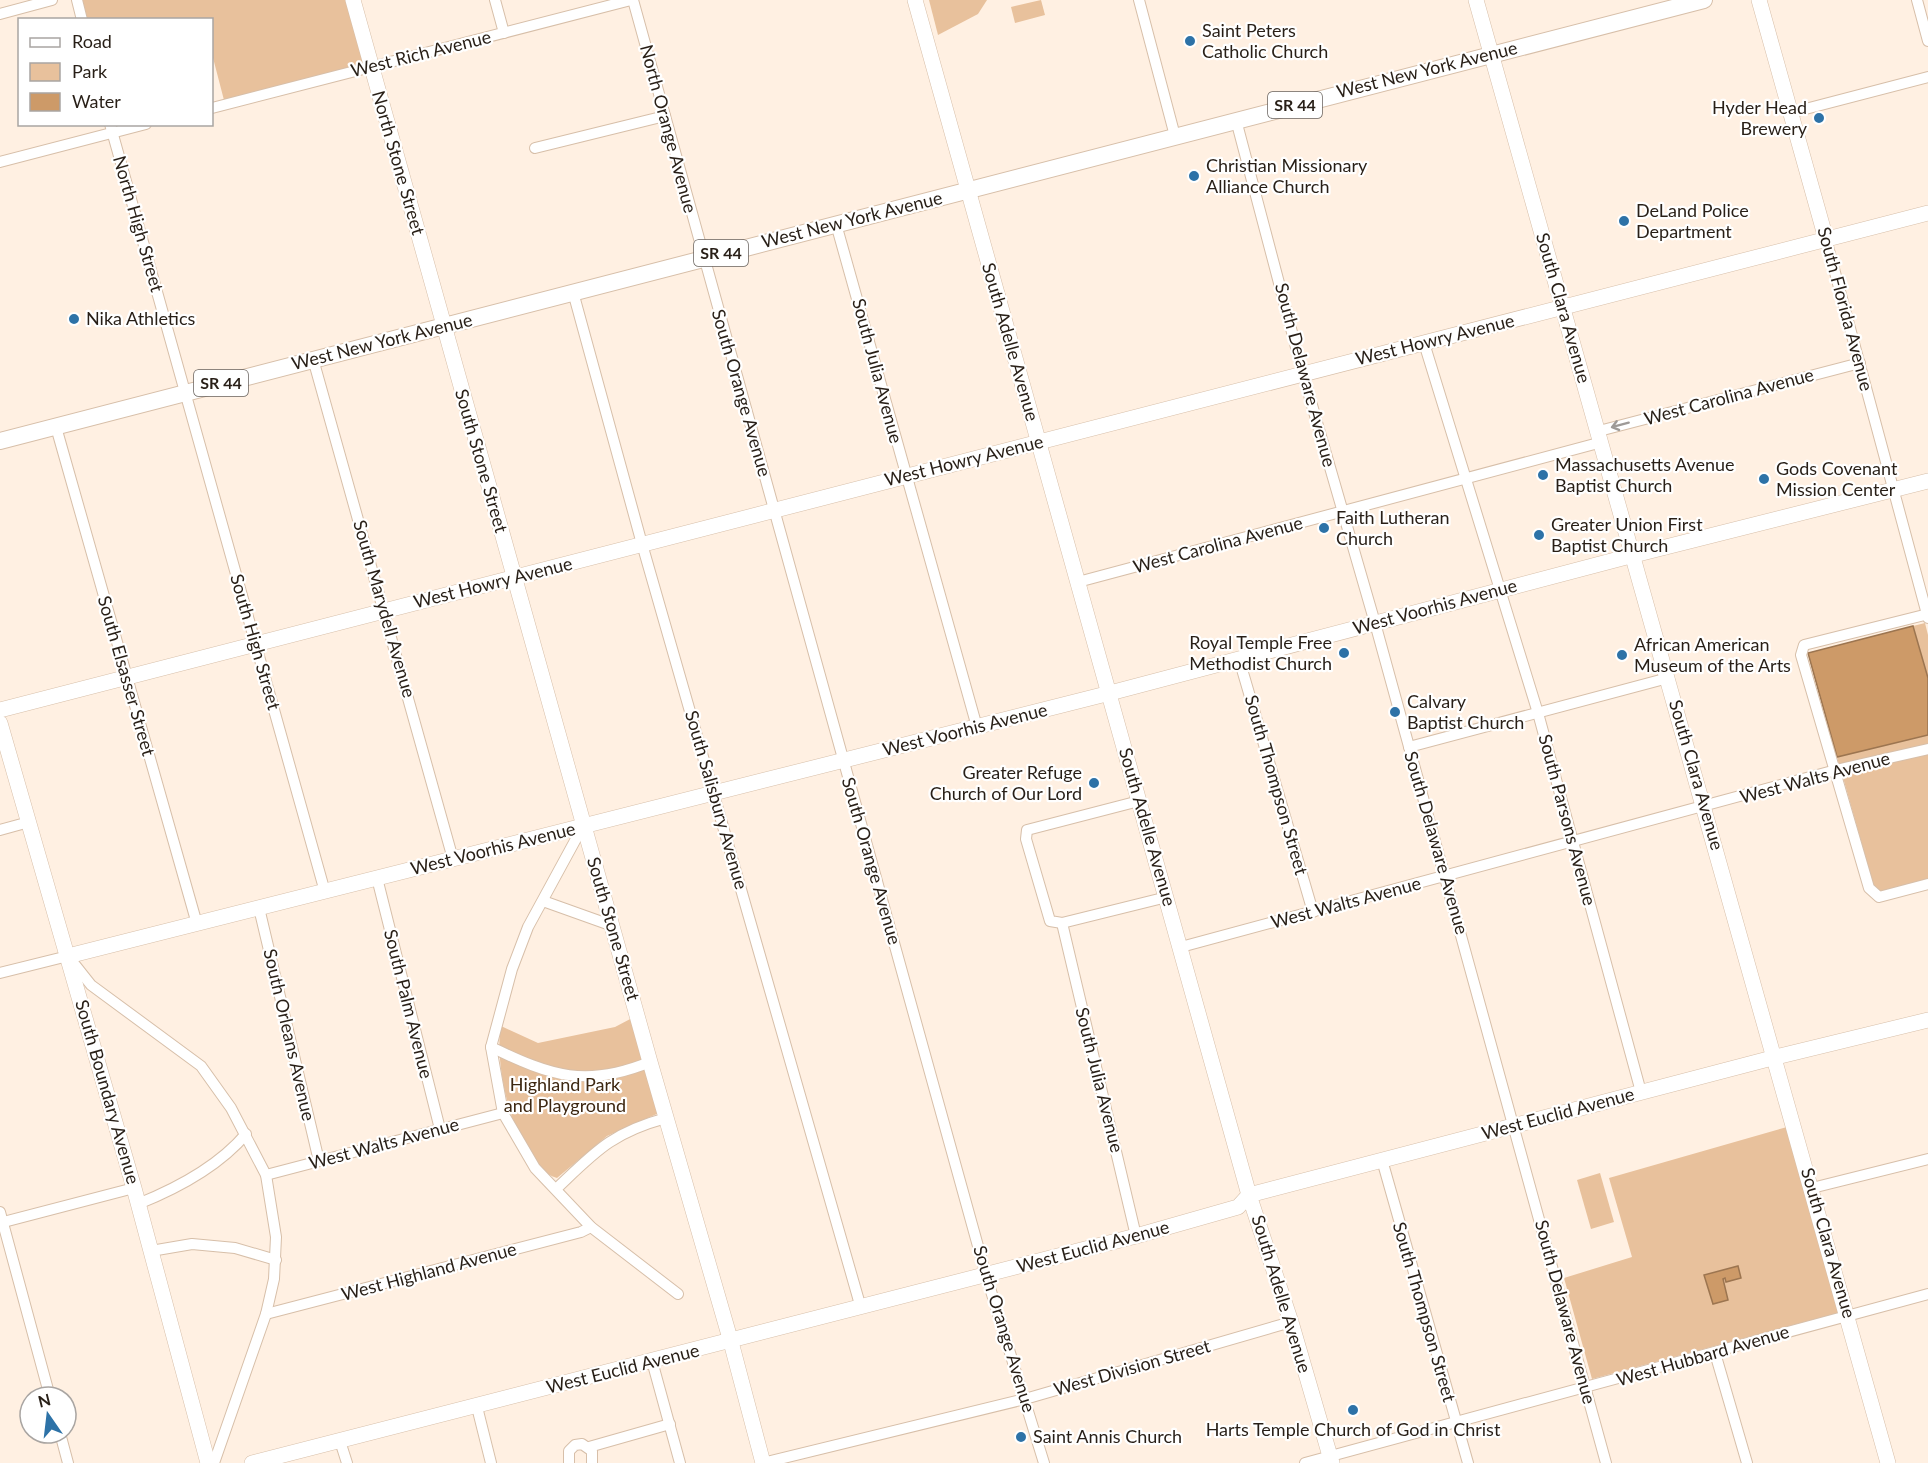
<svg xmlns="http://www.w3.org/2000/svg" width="1928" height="1463" font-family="Lato,sans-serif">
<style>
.green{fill:#e8c19c}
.water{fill:#cd9a68;stroke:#9c7550;stroke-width:1.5}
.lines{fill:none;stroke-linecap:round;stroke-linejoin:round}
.street-casing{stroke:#d7bfa9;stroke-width:12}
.secondary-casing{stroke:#d7bfa9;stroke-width:16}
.primary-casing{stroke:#d7bfa9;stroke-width:18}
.street{stroke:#fff;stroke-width:10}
.secondary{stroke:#fff;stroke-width:15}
.primary{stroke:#fff;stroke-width:16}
.oneway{stroke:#9e9a97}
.poi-dot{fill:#2d72a7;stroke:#fff;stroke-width:2}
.labels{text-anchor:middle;stroke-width:4.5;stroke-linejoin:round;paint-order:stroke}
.shield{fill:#fff;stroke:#68625d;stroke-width:1.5}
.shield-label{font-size:16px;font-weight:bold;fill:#281f17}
.poi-label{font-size:18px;fill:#281f17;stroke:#fff;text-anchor:start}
.street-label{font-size:18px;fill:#281f17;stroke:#fff}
.park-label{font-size:18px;fill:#3d2711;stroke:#fff}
</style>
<rect width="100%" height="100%" fill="#fff0e2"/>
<g class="green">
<path d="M77 0H353L371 67 225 104 212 54V20L82 19Z"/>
<path d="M929 0H987L978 14 938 35Z"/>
<path d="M1041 0 1045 15 1015 23 1011 7Z"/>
<path d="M1925 623 1928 635V678L1913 626Z"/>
<path d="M1928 735V744L1839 765 1837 757Z"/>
<path d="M1928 754V879L1880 892 1874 887 1842 774Z"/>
<path d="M634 1017 659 1113 607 1136 557 1178C515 1167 493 1064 501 1026L538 1043 615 1027Z"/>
<path d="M1787 1127 1838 1313 1592 1379 1564 1278 1632 1257 1609 1178Z"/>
<path d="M1600 1173 1614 1222 1591 1229 1577 1180Z"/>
</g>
<g class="water">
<path d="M1913 626 1928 678V735L1837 757 1808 653Z"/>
<path d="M1738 1266 1741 1278 1726 1282 1725 1278 1723 1279 1728 1300 1713 1304 1704 1275Z"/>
</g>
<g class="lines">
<defs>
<g id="street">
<path d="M77 0 82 20"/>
<path d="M495 0 504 33"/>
<path d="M633 0 986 1275 1044 1463"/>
<path d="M1139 0 1175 136"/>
<path d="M1917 0 1928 41"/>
<path d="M0 14 52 0"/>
<path d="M212 108 631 0"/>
<path d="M1790 113 1928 77"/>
<path d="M1236 120 1303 374 1375 623 1606 1463"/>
<path d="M110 124 325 892"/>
<path d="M535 148 665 116"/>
<path d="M0 162 146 124"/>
<path d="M836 224 977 727"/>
<path d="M1826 239 1928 618"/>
<path d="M573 292 642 544 861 1308"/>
<path d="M1424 343 1538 713 1641 1092"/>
<path d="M313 359 453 859"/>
<path d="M56 427 197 924"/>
<path d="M1599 431 1860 363"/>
<path d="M1078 582 1602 442"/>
<path d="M1928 614 1804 645 1801 655 1869 888 1879 897 1928 884"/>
<path d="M1239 659 1313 912"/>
<path d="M1409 747 1668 678"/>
<path d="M1139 801 1027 830 1026 839 1050 921 1062 923 1167 897"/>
<path d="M583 826 528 927 512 969 491 1047 503 1113 535 1168 591 1227 678 1294"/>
<path d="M0 830 29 822"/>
<path d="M377 878 440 1129"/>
<path d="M543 901 613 926"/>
<path d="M259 908 319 1161"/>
<path d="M1062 923 1136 1236"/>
<path d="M1181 947 1836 770 1928 749"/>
<path d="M0 973 68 956 91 985 201 1066 231 1108 266 1175 276 1237 274 1279 266 1314 214 1463"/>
<path d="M491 1047C551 1076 586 1088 650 1062"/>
<path d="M1382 1160 1468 1463"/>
<path d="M266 1175 503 1113"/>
<path d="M1812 1188 1928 1159"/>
<path d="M556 1189C595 1152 611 1133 666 1118"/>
<path d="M138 1204C178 1188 218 1167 246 1134"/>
<path d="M0 1212 50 1397"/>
<path d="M0 1223 134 1188"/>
<path d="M151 1251 192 1244 235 1248 276 1260"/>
<path d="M266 1314 581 1232 591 1227"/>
<path d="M1715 1353 1747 1463"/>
<path d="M652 1361 680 1463"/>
<path d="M477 1407 491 1463"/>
<path d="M60 1433 68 1463"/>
<path d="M340 1441 347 1463"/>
<path d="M589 1447 670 1424"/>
<path d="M569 1463V1451L575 1445 582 1444 592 1451V1463"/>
<path d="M763 1463 1025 1399 1291 1322"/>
<path d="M1305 1463 1928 1294"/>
</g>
<g id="secondary">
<path d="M353 0 650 1062 731 1342 763 1463"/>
<path d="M915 0 1249 1195 1291 1322 1332 1463"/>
<path d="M1476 0 1888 1463"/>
<path d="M1759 0 1826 239"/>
<path d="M0 710 1928 213"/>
<path d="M0 723 134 1188 208 1463"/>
<path d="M68 956 1110 693 1634 555 1928 481"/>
<path d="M252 1463 1136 1236 1238 1207 1249 1195 1776 1057 1928 1020"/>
</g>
<path id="primary" d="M0 441 1704 0"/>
</defs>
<use href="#street" class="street-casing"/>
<use href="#secondary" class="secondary-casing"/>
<use href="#primary" class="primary-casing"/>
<use href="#street" class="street"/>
<use href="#secondary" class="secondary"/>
<use href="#primary" class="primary"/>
</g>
<defs><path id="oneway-shaft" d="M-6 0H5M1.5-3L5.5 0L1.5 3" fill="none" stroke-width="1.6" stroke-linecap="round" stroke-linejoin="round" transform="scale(1.5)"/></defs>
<use class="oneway" href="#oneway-shaft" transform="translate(1620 425) rotate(165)"/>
<g class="poi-dot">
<circle cx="1190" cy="41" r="6"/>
<circle cx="1819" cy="118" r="6"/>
<circle cx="1194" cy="176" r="6"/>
<circle cx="1624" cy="221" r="6"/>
<circle cx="74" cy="319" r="6"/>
<circle cx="1543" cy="475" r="6"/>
<circle cx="1764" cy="479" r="6"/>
<circle cx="1324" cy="528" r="6"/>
<circle cx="1539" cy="535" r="6"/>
<circle cx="1344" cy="653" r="6"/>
<circle cx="1622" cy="655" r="6"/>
<circle cx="1395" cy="712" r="6"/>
<circle cx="1094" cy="783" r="6"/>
<circle cx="1353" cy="1410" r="6"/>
<circle cx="1021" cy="1437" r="6"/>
</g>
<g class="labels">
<g class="shield">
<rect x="1268" y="92" width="54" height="26" rx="4.5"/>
<rect x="694" y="240" width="54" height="26" rx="4.5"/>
<rect x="194" y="370" width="54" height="26" rx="4.5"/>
</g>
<g class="shield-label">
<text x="1295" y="111">SR 44</text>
<text x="721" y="259">SR 44</text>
<text x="221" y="389">SR 44</text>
</g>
<g class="poi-label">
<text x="1202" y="37">Saint Peters<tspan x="1202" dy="21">Catholic Church</tspan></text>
<text x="1807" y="114" text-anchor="end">Hyder Head<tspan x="1807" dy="21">Brewery</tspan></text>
<text x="1206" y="172">Christian Missionary<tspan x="1206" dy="21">Alliance Church</tspan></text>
<text x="1636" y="217">DeLand Police<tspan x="1636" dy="21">Department</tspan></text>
<text x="86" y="325">Nika Athletics</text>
<text x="1555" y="471">Massachusetts Avenue<tspan x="1555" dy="21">Baptist Church</tspan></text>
<text x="1776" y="475">Gods Covenant<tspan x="1776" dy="21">Mission Center</tspan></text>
<text x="1336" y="524">Faith Lutheran<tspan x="1336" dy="21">Church</tspan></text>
<text x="1551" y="531">Greater Union First<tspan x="1551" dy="21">Baptist Church</tspan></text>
<text x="1332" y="649" text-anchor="end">Royal Temple Free<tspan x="1332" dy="21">Methodist Church</tspan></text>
<text x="1634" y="651">African American<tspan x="1634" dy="21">Museum of the Arts</tspan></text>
<text x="1407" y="708">Calvary<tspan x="1407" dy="21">Baptist Church</tspan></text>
<text x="1082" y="779" text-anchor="end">Greater Refuge<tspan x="1082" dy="21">Church of Our Lord</tspan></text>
<text x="1353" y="1436" text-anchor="middle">Harts Temple Church of God in Christ</text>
<text x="1033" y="1443">Saint Annis Church</text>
</g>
<g class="street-label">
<text transform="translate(421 54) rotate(-14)" y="6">West Rich Avenue</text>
<text transform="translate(1427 70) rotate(-14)" y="6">West New York Avenue</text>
<text transform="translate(668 129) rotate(75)" y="6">North Orange Avenue</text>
<text transform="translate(398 163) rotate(74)" y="6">North Stone Street</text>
<text transform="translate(852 220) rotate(-14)" y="6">West New York Avenue</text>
<text transform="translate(138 224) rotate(74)" y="6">North High Street</text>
<text transform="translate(1563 308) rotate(74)" y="6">South Clara Avenue</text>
<text transform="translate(1845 309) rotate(75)" y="6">South Florida Avenue</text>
<text transform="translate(1435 340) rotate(-14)" y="6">West Howry Avenue</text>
<text transform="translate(382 342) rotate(-14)" y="6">West New York Avenue</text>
<text transform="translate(1010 342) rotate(74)" y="6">South Adelle Avenue</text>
<text transform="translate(877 371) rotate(75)" y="6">South Julia Avenue</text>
<text transform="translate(1305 375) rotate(75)" y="6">South Delaware Avenue</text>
<text transform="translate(741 393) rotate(74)" y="6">South Orange Avenue</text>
<text transform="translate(1729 397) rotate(-15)" y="6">West Carolina Avenue</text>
<text transform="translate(481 461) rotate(74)" y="6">South Stone Street</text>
<text transform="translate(964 461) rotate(-14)" y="6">West Howry Avenue</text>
<text transform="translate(1218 545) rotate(-15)" y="6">West Carolina Avenue</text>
<text transform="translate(493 583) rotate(-14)" y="6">West Howry Avenue</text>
<text transform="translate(1435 607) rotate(-15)" y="6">West Voorhis Avenue</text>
<text transform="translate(384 609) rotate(74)" y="6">South Marydell Avenue</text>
<text transform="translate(255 642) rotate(74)" y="6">South High Street</text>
<text transform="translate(126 676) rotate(74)" y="6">South Elsasser Street</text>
<text transform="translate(965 730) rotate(-14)" y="6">West Voorhis Avenue</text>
<text transform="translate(1696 775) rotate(74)" y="6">South Clara Avenue</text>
<text transform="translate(1815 778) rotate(-15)" y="6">West Walts Avenue</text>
<text transform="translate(1276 785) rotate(74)" y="6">South Thompson Street</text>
<text transform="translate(716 800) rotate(74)" y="6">South Salisbury Avenue</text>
<text transform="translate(1567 820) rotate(75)" y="6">South Parsons Avenue</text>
<text transform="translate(1147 827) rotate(74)" y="6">South Adelle Avenue</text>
<text transform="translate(1436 843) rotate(74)" y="6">South Delaware Avenue</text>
<text transform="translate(493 849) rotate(-14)" y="6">West Voorhis Avenue</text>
<text transform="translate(871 861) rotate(74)" y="6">South Orange Avenue</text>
<text transform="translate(1346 903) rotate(-15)" y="6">West Walts Avenue</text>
<text transform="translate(613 929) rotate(74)" y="6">South Stone Street</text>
<text transform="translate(408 1004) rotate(76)" y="6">South Palm Avenue</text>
<text transform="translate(289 1035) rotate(77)" y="6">South Orleans Avenue</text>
<text transform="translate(1099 1080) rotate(76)" y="6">South Julia Avenue</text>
<text transform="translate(107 1092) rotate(74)" y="6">South Boundary Avenue</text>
<text transform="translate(1558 1114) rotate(-15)" y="6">West Euclid Avenue</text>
<text transform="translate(384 1144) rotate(-15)" y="6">West Walts Avenue</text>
<text transform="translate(1828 1243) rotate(74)" y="6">South Clara Avenue</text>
<text transform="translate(1093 1247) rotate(-15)" y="6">West Euclid Avenue</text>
<text transform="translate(429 1272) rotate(-15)" y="6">West Highland Avenue</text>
<text transform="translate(1281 1294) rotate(73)" y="6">South Adelle Avenue</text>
<text transform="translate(1424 1312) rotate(74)" y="6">South Thompson Street</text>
<text transform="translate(1565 1312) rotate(75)" y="6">South Delaware Avenue</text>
<text transform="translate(1004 1329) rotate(73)" y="6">South Orange Avenue</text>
<text transform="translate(1703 1356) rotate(-16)" y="6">West Hubbard Avenue</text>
<text transform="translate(1132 1368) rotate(-16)" y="6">West Division Street</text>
<text transform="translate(623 1369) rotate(-14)" y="6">West Euclid Avenue</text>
</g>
<g class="park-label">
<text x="565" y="1091">Highland Park<tspan x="565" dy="21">and Playground</tspan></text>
</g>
</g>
<rect x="18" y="18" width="195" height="108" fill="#ffffff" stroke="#a9a5a2" stroke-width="1.5"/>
<rect x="30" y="38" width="30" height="9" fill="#ffffff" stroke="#a9a5a2" stroke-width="1.5"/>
<text x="72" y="48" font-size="18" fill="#281f17">Road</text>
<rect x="30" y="63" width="30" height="18" fill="#e8c19c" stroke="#a9a5a2" stroke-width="1.5"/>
<text x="72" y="78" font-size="18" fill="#281f17">Park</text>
<rect x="30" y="93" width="30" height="18" fill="#cd9a68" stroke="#a9a5a2" stroke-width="1.5"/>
<text x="72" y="108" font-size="18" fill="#281f17">Water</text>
<g transform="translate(48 1415) rotate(346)"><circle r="28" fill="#ffffff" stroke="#a9a5a2" stroke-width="1.5"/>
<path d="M0-4.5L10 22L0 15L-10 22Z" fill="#2d72a7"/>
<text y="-9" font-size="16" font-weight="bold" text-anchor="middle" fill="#281f17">N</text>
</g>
</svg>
